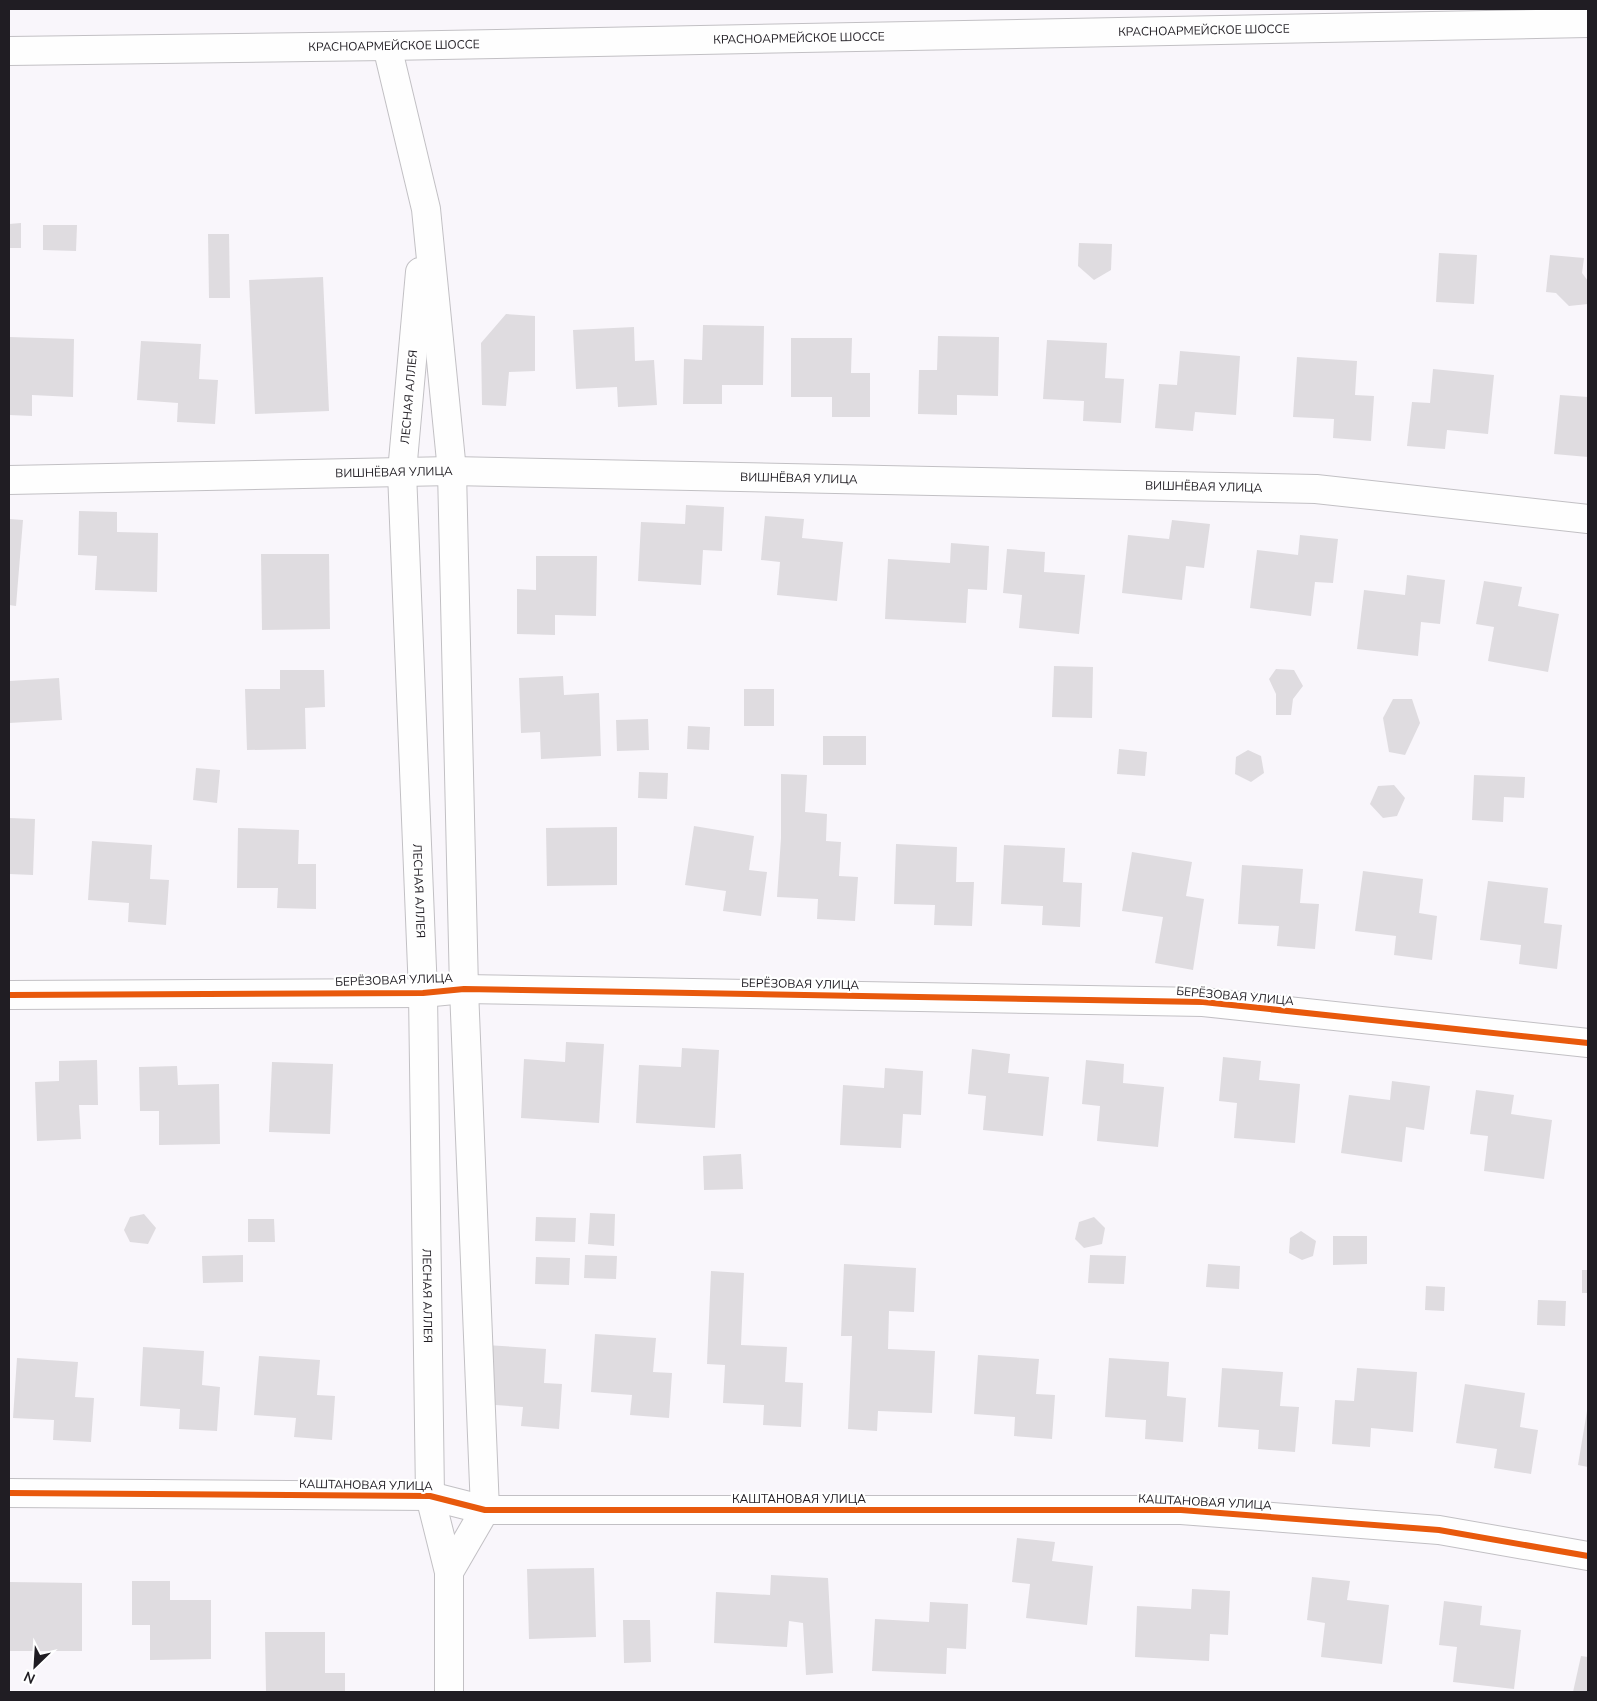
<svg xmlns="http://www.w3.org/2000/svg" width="1597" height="1701" font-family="'Nunito Sans',sans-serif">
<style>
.building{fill:#dfdce0}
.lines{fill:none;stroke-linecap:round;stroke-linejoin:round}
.minor-casing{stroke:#c2c0c4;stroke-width:30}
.major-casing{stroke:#c2c0c4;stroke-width:30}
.minor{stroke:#fefefe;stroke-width:28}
.major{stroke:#fefefe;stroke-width:28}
.cycleway-casing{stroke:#fff;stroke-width:9}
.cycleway{stroke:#e8590c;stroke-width:6}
.labels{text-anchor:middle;stroke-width:4.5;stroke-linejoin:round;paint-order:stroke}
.street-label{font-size:12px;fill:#201d23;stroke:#fff}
</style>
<rect width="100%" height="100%" fill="#f9f6fb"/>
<g class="building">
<path d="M21 223V248H9V224Z"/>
<path d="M43 225H77L76 251 43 250Z"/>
<path d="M208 234H229L230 298H209Z"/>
<path d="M1079 243 1112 244 1111 270 1094 280 1078 266Z"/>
<path d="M1439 253 1477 255 1474 304 1436 302Z"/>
<path d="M1550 255 1584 258 1582 273 1588 281V304L1569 306 1556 293 1546 292Z"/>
<path d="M323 277 329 411 255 414 249 280Z"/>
<path d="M506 314 535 316V371L509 372 506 406 482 405 481 343Z"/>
<path d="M703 325 764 326 763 385H722V404H683L684 359 702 360Z"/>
<path d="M634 327 635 361 654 360 657 405 618 407 617 387 576 389 573 330Z"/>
<path d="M938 336 999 337 998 396 957 395V415L918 414 919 370H937Z"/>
<path d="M9 337 74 339 73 397 32 395V416L9 415Z"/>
<path d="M791 338H852L851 373H870V417H832V397H791Z"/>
<path d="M1047 340 1107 343 1105 378 1124 379 1121 423 1083 421 1084 401 1043 399Z"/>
<path d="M141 341 201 344 199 379 218 380 215 424 177 422 178 403 137 400Z"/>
<path d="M1180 351 1240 356 1236 415 1195 412 1193 431 1155 428 1159 384 1177 385Z"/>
<path d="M1297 357 1357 361 1355 395 1374 396 1371 441 1333 438 1334 419 1293 417Z"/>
<path d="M1433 369 1494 375 1488 434 1447 430 1445 449 1407 446 1412 402 1430 403Z"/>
<path d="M1560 395 1588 397V457L1554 454Z"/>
<path d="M686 505 724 507 722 551 703 550 701 585 638 581 641 522 685 524Z"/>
<path d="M79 511 117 512V532L158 533 157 592 95 590 97 556 78 555Z"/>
<path d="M765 516 804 519 802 538 843 542 837 601 777 595 780 562 761 560Z"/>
<path d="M9 519 23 520 16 606 9 605Z"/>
<path d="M1172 520 1210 524 1204 568 1186 566 1182 600 1122 593 1128 535 1169 539Z"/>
<path d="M1300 535 1338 539 1333 583 1315 582 1311 616 1250 608 1257 550 1298 555Z"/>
<path d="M951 543 989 546 987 590 968 589 966 623 885 619 888 559 950 563Z"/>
<path d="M1007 549 1045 552 1044 572 1085 575 1079 634 1019 628 1022 595 1003 593Z"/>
<path d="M261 554H329L330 629 262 630Z"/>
<path d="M536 556H597L596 616 555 615V635L517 634V589L536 590Z"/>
<path d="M1407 575 1445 580 1440 624 1421 622 1418 656 1357 649 1364 590 1405 595Z"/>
<path d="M1484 581 1522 587 1518 606 1559 614 1548 672 1488 661 1494 627 1476 624Z"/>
<path d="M1054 666 1093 667 1092 718 1052 717Z"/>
<path d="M1276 669 1294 670 1303 686 1293 699 1291 715H1276V694L1269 679Z"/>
<path d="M280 670H324L325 707 305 708 306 749 247 750 245 689H280Z"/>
<path d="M563 676 564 695 599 693 601 756 541 759 540 732 521 733 519 678Z"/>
<path d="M59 678 62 720 9 723V681Z"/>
<rect x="744" y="689" width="30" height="37"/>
<path d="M1393 699H1412L1420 723 1405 755 1389 752 1383 718Z"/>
<path d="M648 719 649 750 617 751 616 720Z"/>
<path d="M688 726 710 727 709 750 687 749Z"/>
<rect x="823" y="736" width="43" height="29"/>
<path d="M1119 749 1147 752 1145 776 1117 774Z"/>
<path d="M1248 750 1261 756 1264 773 1251 782 1235 774 1236 757Z"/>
<path d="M196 768 220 770 217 803 193 800Z"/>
<path d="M639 772 668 773 667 799 638 798Z"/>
<path d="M781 774 807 775 805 812 827 814 826 841 841 842 839 876 858 877 855 921 817 919 818 899 777 897 781 838Z"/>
<path d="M1474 775 1525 777 1524 798 1504 797 1503 822 1472 820Z"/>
<path d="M1394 785 1405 798 1397 816 1383 818 1370 804 1378 786Z"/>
<path d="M9 818 35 819 33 875 9 874Z"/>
<path d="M694 826 754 836 749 870 767 872 761 916 723 911 726 891 685 885Z"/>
<path d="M617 827V885L547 886 546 828Z"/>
<path d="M238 828 299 830 298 864H316V909L277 908 278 888H237Z"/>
<path d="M92 841 152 845 150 879 169 880 166 925 128 922 129 903 88 900Z"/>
<path d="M896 844 957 847 956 882H974L972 926 934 925 935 905 894 904Z"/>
<path d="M1004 845 1065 848 1063 882 1082 883 1080 927 1042 925 1043 906 1001 904Z"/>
<path d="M1132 852 1192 862 1186 896 1204 899 1193 970 1155 963 1163 917 1122 911Z"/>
<path d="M1242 865 1303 869 1300 903 1319 904 1315 949 1277 946 1279 926 1238 924Z"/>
<path d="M1363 871 1423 879 1419 913 1437 916 1432 960 1394 955 1396 936 1355 931Z"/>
<path d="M1488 881 1548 888 1544 923 1562 925 1557 969 1519 964 1521 945 1480 940Z"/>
<path d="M566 1042 604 1044 599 1123 521 1118 524 1059 565 1062Z"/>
<path d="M682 1048 719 1050 715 1128 636 1123 639 1065 681 1067Z"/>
<path d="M972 1049 1010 1054 1008 1073 1049 1077 1043 1136 983 1130 986 1096 968 1094Z"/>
<path d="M1223 1057 1261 1061 1259 1080 1300 1084 1295 1143 1234 1138 1237 1103 1219 1101Z"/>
<path d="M97 1060 98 1105H79L81 1139 37 1141 35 1082 59 1081V1061Z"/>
<path d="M1086 1060 1124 1064 1123 1083 1164 1087 1158 1147 1097 1141 1100 1106 1082 1104Z"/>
<path d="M272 1062 333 1064 330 1134 269 1132Z"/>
<path d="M177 1066 178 1085 219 1084 220 1144 159 1145V1111H140L139 1067Z"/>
<path d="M885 1068 923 1071 921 1115 903 1114 901 1148 840 1145 843 1085 884 1088Z"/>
<path d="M1392 1081 1430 1086 1424 1130 1406 1127 1402 1162 1341 1153 1349 1095 1390 1100Z"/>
<path d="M1476 1090 1514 1095 1511 1114 1552 1120 1544 1179 1484 1171 1488 1136 1470 1134Z"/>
<path d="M741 1154 743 1189 704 1190 703 1156Z"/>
<path d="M590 1213 615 1214 614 1246 588 1244Z"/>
<path d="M144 1214 156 1228 148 1244 130 1242 124 1230 130 1217Z"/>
<path d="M536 1217 576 1218 575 1242 535 1241Z"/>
<path d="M1094 1217 1105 1228 1102 1244 1084 1248 1075 1239 1079 1222Z"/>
<path d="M248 1219H274L275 1242H248Z"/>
<path d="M1301 1231 1316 1241 1313 1256 1302 1260 1289 1253 1290 1238Z"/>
<path d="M1333 1236H1367V1264L1333 1265Z"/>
<path d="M243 1255V1282L203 1283 202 1256Z"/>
<path d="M585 1255 617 1256 616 1279 584 1278Z"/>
<path d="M1090 1255 1126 1256 1124 1284 1088 1283Z"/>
<path d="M536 1257 570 1258 569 1285 535 1284Z"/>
<path d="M844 1264 916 1268 914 1312 889 1311 888 1349 935 1351 932 1413 878 1411 877 1431 848 1429 852 1336H841Z"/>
<path d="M1208 1264 1240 1266 1239 1289 1206 1287Z"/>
<rect x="1582" y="1270" width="6" height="23"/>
<path d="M711 1271 744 1273 741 1345 787 1347 785 1382 803 1383 801 1427 763 1425 764 1405 723 1403 725 1365 707 1364Z"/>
<path d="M1426 1286 1445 1287 1444 1311 1425 1310Z"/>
<path d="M1538 1300 1566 1301 1565 1326 1537 1325Z"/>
<path d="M595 1334 656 1338 653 1372 672 1373 669 1418 630 1415 632 1395 591 1392Z"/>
<path d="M486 1345 546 1349 544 1383 562 1384 559 1429 521 1426 523 1407 481 1404Z"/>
<path d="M143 1347 204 1351 202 1385 220 1387 217 1431 179 1429 180 1409 140 1406Z"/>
<path d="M978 1355 1039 1359 1036 1394 1055 1395 1052 1439 1014 1436 1015 1417 974 1414Z"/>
<path d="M259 1356 320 1360 317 1395 335 1396 332 1440 294 1437 296 1418 254 1415Z"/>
<path d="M17 1358 78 1362 75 1397 94 1398 91 1442 53 1440 54 1420 13 1418Z"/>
<path d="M1109 1358 1169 1362 1167 1396 1186 1398 1183 1442 1145 1439 1146 1420 1105 1417Z"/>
<path d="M1222 1368 1283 1372 1280 1406 1299 1407 1295 1452 1258 1449 1259 1430 1218 1427Z"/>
<path d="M1357 1368 1417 1372 1413 1432 1371 1428 1370 1447 1332 1444 1335 1400 1354 1401Z"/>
<path d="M1465 1384 1525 1393 1520 1427 1538 1430 1531 1474 1494 1468 1497 1449 1456 1443Z"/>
<path d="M1587 1411H1588V1467L1578 1465Z"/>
<path d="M1017 1538 1055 1542 1052 1561 1093 1566 1087 1625 1026 1618 1030 1584 1012 1582Z"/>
<path d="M594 1568 596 1637 529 1639 527 1569Z"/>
<path d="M771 1575 828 1578 833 1673 806 1675 803 1623 789 1621 787 1647 714 1643 716 1592 770 1595Z"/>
<path d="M1312 1577 1350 1581 1347 1600 1389 1605 1382 1664 1321 1657 1325 1623 1307 1620Z"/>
<path d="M132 1581H170V1600H211V1659L150 1660V1625H132Z"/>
<path d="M9 1582 82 1583V1651H9Z"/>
<path d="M1192 1589 1230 1591 1228 1635 1210 1634 1209 1661 1135 1657 1137 1606 1191 1609Z"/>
<path d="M1444 1601 1482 1606 1480 1625 1521 1630 1514 1689 1453 1682 1457 1647 1439 1645Z"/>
<path d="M930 1602 968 1604 966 1649 947 1648 946 1674 872 1671 875 1619 929 1622Z"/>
<path d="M623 1620H650L651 1662 624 1663Z"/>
<path d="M265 1632H325V1673H345V1692H266Z"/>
<path d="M1581 1656 1588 1657V1692H1573Z"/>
</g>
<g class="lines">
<defs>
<g id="minor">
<path d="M387 46 426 209 452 471 464 989 485 1510 449 1572V1692"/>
<path id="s1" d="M420 272 402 472 423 993 430 1496 449 1572"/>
<path id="s2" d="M9 480 452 471 1316 489 1588 519"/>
<path d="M9 995 423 993 464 989 1203 1002 1588 1043"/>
<path d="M9 1493 430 1496 485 1510H1181L1439 1530 1588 1556"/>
</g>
<g id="major">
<path id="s3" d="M9 51 387 46 1588 23"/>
</g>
</defs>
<use href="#minor" class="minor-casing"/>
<use href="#major" class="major-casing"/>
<use href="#minor" class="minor"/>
<use href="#major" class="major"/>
<defs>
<g id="cycleway">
<path d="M9 995 423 993 464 989 1203 1002 1588 1043"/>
<path d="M9 1493 430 1496 485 1510H1181L1439 1530 1588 1556"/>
</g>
</defs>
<use href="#cycleway" class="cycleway-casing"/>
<use href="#cycleway" class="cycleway"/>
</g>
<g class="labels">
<g class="street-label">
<text dy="4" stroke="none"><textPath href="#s3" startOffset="1195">КРАСНОАРМЕЙСКОЕ ШОССЕ</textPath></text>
<text dy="4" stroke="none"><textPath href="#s3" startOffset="790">КРАСНОАРМЕЙСКОЕ ШОССЕ</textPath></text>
<text dy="4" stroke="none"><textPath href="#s3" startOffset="385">КРАСНОАРМЕЙСКОЕ ШОССЕ</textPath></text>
<text transform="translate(409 397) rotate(-85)" y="4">ЛЕСНАЯ АЛЛЕЯ</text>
<text dy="4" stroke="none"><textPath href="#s2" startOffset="385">ВИШНЁВАЯ УЛИЦА</textPath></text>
<text dy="4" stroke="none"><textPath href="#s2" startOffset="790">ВИШНЁВАЯ УЛИЦА</textPath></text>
<text dy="4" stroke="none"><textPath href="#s2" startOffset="1195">ВИШНЁВАЯ УЛИЦА</textPath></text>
<text dy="4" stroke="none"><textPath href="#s1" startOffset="620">ЛЕСНАЯ АЛЛЕЯ</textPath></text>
<text transform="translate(394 980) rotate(-2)" y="4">БЕРЁЗОВАЯ УЛИЦА</text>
<text transform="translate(800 984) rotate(1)" y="4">БЕРЁЗОВАЯ УЛИЦА</text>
<text transform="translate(1235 996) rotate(5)" y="4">БЕРЁЗОВАЯ УЛИЦА</text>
<text dy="4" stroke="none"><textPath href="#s1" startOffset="1025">ЛЕСНАЯ АЛЛЕЯ</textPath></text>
<text transform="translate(366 1485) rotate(1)" y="4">КАШТАНОВАЯ УЛИЦА</text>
<text x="799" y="1503">КАШТАНОВАЯ УЛИЦА</text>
<text transform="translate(1205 1502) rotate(3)" y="4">КАШТАНОВАЯ УЛИЦА</text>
</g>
</g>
<rect width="1597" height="1701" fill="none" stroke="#201d23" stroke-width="20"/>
<g transform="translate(35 1666) rotate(205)" stroke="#ffffff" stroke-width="4" paint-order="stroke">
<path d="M0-4L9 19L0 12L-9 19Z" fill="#201d23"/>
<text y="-8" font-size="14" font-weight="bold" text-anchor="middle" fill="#201d23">N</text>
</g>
</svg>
